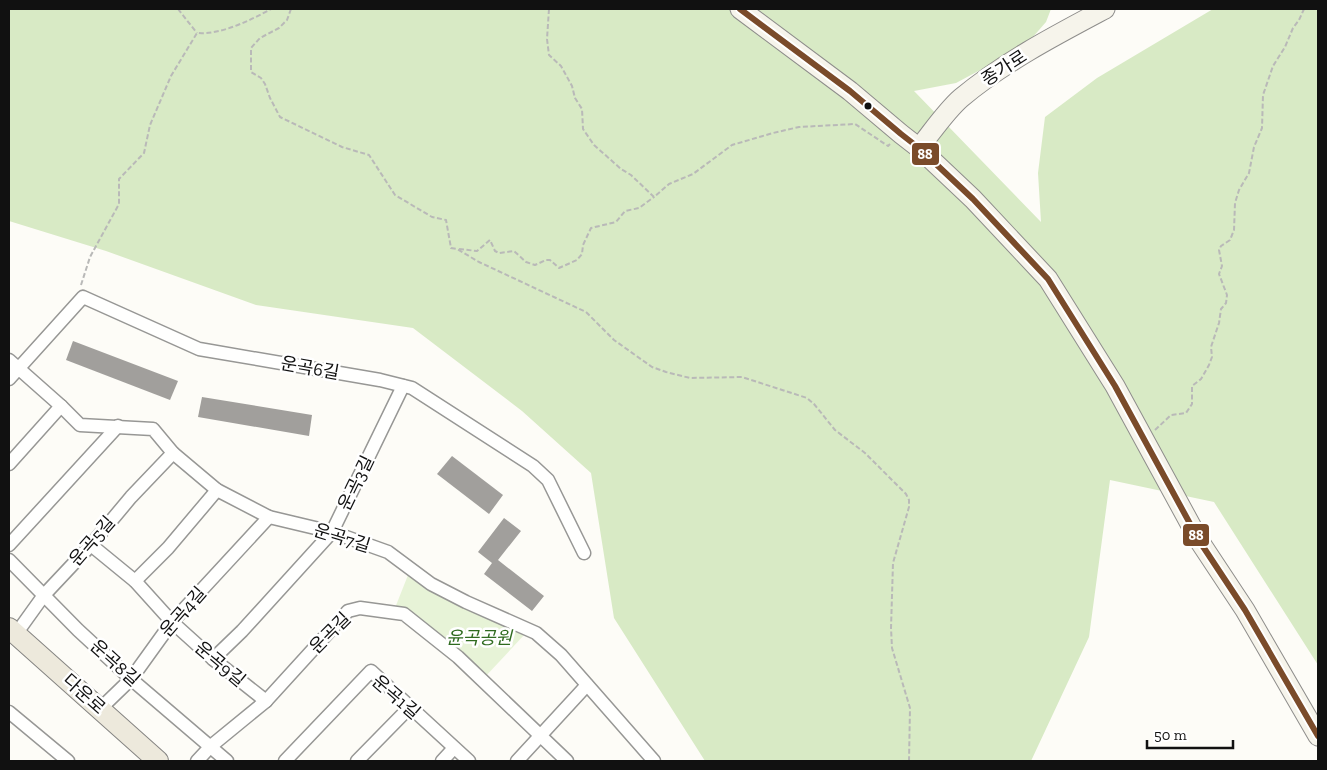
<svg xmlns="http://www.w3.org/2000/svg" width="1327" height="770" font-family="'Zilla Slab','Noto Sans KR',serif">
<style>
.green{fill:#e7f3d7}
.forest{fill:#d8eac5}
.building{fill:#a19f9c}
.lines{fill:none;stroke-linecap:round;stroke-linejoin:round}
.street-casing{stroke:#979795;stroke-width:15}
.secondary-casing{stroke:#8e8d8b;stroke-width:21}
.primary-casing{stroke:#858482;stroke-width:22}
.path{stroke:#b9b9b8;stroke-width:2;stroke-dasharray:5 2.5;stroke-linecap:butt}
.street{stroke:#fffffe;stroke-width:12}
.secondary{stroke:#f6f4eb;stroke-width:19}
.primary{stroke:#ede9dc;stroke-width:20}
.bus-1-casing{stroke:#fff;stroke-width:10}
.bus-1{stroke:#7a4b2a;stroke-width:6}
.bus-dot{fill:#111;stroke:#fff;stroke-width:2}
.labels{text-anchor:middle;stroke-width:5;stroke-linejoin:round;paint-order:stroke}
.street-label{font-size:18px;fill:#111;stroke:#fff}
.park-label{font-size:18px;font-style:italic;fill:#2f6b1f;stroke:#fff}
.line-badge{stroke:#fff;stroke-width:2}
.badge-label{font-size:14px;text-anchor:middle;font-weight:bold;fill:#fff}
</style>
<rect width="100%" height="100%" fill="#fdfcf7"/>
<path class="green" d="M410 570 526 633 484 678 395 608Z"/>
<path class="forest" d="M9 9H1051L1046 22 1025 46 956 83 914 91 1041 222 1038 173 1045 117 1097 78 1213 9H1318V665L1214 502 1110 480 1089 637 1031 761H705L614 618 591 473 522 411 413 328 256 305 106 251 9 221Z"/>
<g class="building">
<path d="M73 341 178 381 170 400 66 360Z"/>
<path d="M202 397 312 415 309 436 198 417Z"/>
<path d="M452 456 503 495 489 514 437 474Z"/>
<path d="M504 518 521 531 498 560 544 596 532 611 484 574 492 563 478 552Z"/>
</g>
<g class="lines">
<defs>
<g id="street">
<path d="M9 360 61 406 80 425 153 429 173 453 217 490 269 517 332 532 388 552 431 584 466 602 536 633 561 655 654 761"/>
<path d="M9 379 83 297 199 349 380 380 412 388 533 466 548 480 584 553"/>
<path d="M9 464 61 406"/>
<path d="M9 545 118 426"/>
<path d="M91 545 135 581 172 622 213 659 266 701"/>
<path d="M9 560 78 630 131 679 227 761"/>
<path d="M135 581 168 548 217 490"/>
<path d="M16 634 44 595 91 545 131 497 173 453"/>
<path d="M213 659 242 631 332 532 403 386"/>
<path d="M100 709 131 679 172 622 269 517"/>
<path d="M9 712 68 761"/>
<path d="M197 761 211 746 266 701 348 611 360 608 404 614 458 657 567 761"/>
<path d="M285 761 371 671 469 761"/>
<path d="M357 761 409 708"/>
<path d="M442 761 454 748"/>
<path d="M517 761 587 685"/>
</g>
<g id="secondary">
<path d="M740 9 850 91 901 134 919 148 973 199 1048 279 1115 386 1200 542 1245 610 1318 736"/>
<path d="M919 148C932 132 946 111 961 98 1004 62 1056 35 1105 9"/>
</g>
<path id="primary" d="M9 628 158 761"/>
</defs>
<use href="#street" class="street-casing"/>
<use href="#secondary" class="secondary-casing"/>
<use href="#primary" class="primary-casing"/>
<g class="path">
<path d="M178 9 197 33"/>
<path d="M291 9 287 20 279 28 260 38 251 48V72L261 78 265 84 270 98 280 117 342 147 369 155 395 195 432 217 446 220 451 248 457 249 479 262 586 312 614 340 652 367 666 372 690 378 742 377 807 398 814 404 835 430 865 453 906 494 909 500V507L893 563 891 628 892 648 910 708 909 761"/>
<path d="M549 9 547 39 549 55 561 66 572 86 575 98 582 109 583 129 594 145 621 169 631 175 654 197 669 184 693 174 732 145 773 133 799 127 855 124 888 146 890 144"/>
<path d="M459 249 477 251 490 240 495 251 499 253 514 251 526 262 535 265 546 260H550L559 268 577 260 582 254 583 245 591 228 616 222 625 211 639 208 654 197"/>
<path d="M81 285 90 257 119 204V179L144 153 150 125 171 76 197 33C221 35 251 20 271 9"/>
<path d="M1155 430 1171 415 1186 413 1192 404V386L1201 379 1209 365 1212 357 1211 347 1219 323 1221 309 1226 303 1227 295 1219 274 1222 266 1219 250 1221 246 1230 240 1234 230 1235 203 1239 190 1249 173 1254 147 1262 128 1263 95 1273 66 1285 47 1293 28 1299 20 1304 9"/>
</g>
<use href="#street" class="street"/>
<use href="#secondary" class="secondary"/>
<use href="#primary" class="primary"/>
<defs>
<path id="bus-1" d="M740 9 850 91 901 134 919 148 973 199 1048 279 1115 386 1200 542 1245 610 1318 736"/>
</defs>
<use href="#bus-1" class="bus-1-casing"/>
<use href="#bus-1" class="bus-1"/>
</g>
<circle class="bus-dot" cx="868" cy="106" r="4.5"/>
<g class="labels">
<g class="street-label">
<text transform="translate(1004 68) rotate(-33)" y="6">종가로</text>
<text transform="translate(310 368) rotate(10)" y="6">운곡6길</text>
<text transform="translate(356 483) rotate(-64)" y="6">운곡3길</text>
<text transform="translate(342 538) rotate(17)" y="6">운곡7길</text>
<text transform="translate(92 541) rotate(-49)" y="6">운곡5길</text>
<text transform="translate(183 612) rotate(-49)" y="6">운곡4길</text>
<text transform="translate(330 633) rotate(-45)" y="6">운곡길</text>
<text transform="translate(115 663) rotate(42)" y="6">운곡8길</text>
<text transform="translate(220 664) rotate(40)" y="6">운곡9길</text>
<text transform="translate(84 694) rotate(42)" y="6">다운로</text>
<text transform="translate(396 697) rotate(41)" y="6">운곡1길</text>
</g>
<g class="park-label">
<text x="479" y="644">윤곡공원</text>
</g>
</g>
<g class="line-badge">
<rect x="911" y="142" width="29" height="24" rx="5" fill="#7a4b2a"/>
<rect x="1182" y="523" width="28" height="24" rx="5" fill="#7a4b2a"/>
</g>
<g class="badge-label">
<text x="925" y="159">88</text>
<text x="1196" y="540">88</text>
</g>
<rect width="1327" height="770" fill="none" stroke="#111111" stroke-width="20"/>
<path d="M1147 740v8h86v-8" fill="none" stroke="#111111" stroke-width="2.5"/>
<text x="1154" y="740" font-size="15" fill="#111111" stroke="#ffffff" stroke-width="4" paint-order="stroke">50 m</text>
</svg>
